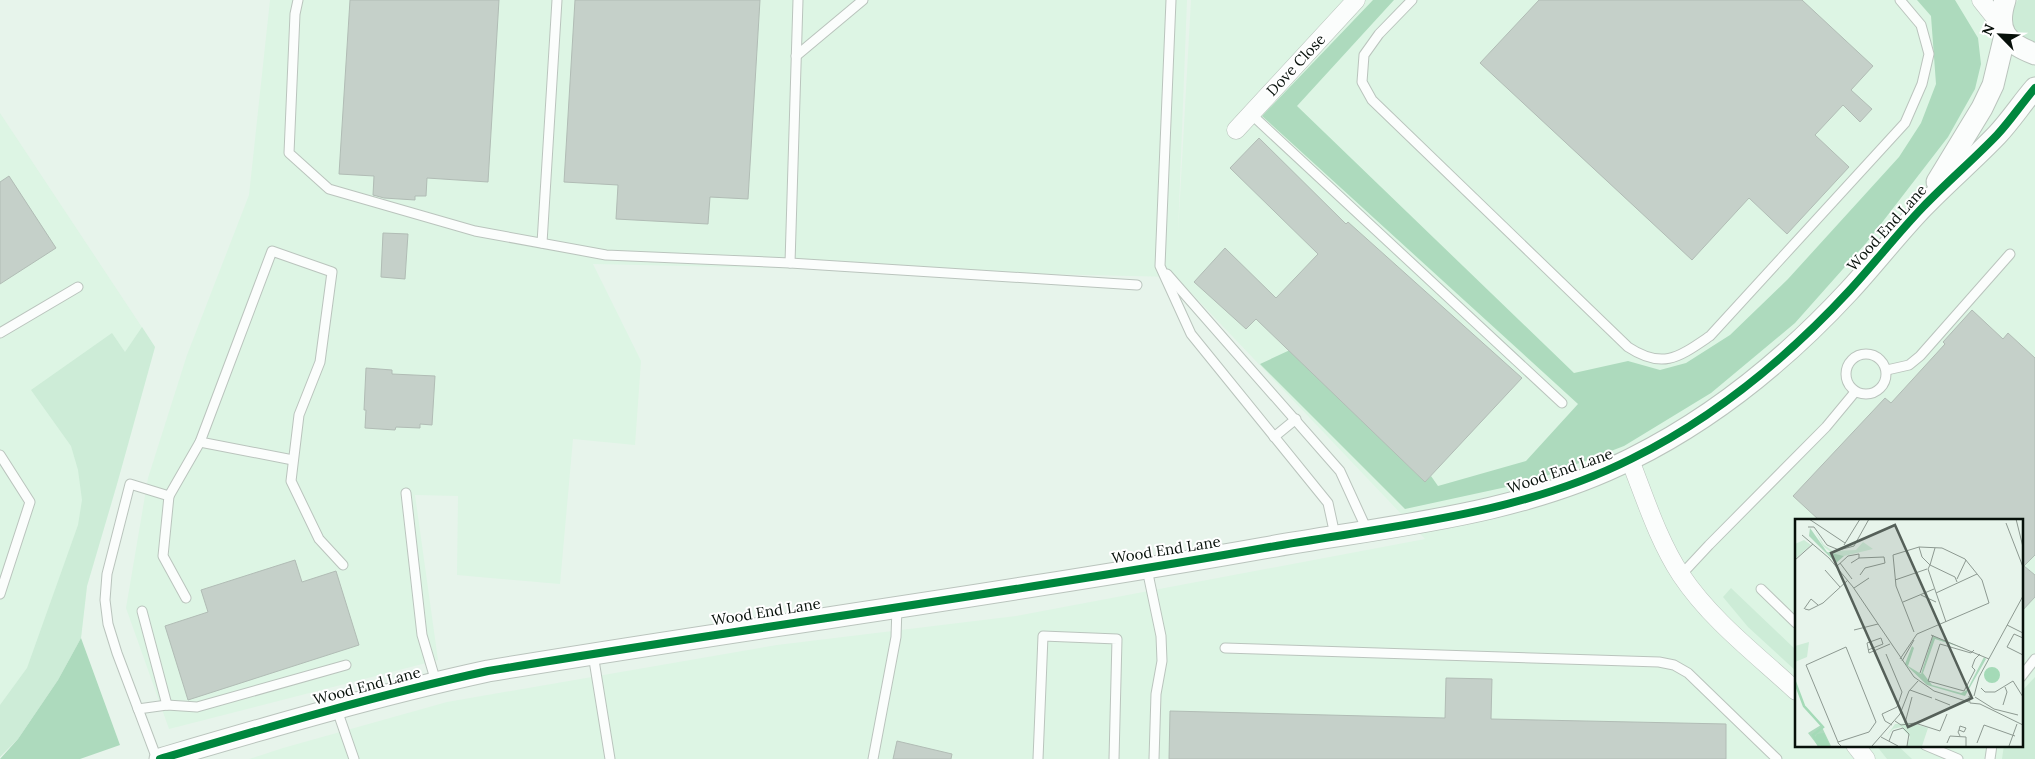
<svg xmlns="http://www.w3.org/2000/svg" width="2035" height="759" font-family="Lora,serif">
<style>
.built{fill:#ddf5e4;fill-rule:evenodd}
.green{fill:#cdecd7}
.forest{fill:#addabd}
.building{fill:#c5d0c9;stroke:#b1bcb5}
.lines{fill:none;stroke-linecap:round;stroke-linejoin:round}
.service-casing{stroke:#bac4bd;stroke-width:11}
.minor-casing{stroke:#bac4bd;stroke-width:19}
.tertiary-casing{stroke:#bac4bd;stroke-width:23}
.service{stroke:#fbfdfc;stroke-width:9}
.minor{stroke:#fbfdfc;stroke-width:18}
.tertiary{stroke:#fbfdfc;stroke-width:21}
.cycleway-casing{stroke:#fff;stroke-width:11}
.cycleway{stroke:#00873e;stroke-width:8}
.labels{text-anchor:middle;stroke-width:4;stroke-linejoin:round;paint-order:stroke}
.street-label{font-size:15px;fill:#07100a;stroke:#fff}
.inset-river{fill:none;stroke:#a4dab7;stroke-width:2.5}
.inset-road{fill:none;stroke:#8d9991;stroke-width:1}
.view{fill:#556059;fill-opacity:0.15;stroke:#556059;stroke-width:2.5}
.inset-edge{fill:none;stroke:#07100a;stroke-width:2.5}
</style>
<rect width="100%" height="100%" fill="#e7f4eb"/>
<g class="built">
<path d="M270 0H1187L1178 233 1191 0H2035V759H249L283 748 447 702 777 645 1016 616 1425 539 1176 277 593 264 641 361 635 445 573 439 560 584 457 575 458 496 415 495 438 660 169 729 126 608 148 478 187 355 249 195ZM1796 520H2021V745H1796Z"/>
<path d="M0 113 155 347 117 484 87 586 81 638 0 757Z"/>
</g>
<g class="green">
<path d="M2018 0H2035V46C2016 34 2004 23 2018 0Z"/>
<path d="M142 327 155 347 117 484 87 586 81 638 58 680 18 739 0 757V705L27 668 78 525 82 500 78 470 71 446 31 390 112 333 125 352Z"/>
<path d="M1731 588 1796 650V671L1748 627 1723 597Z"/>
<path d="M2035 677V759H2002L2004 745H2021V692Z"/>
<path d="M1876 745H1897L1912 759H1887Z"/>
</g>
<g class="forest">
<path d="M1373 0H1394L1297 106 1574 373 1628 361 1660 370 1686 363 1730 335 1788 279 1899 157 1921 123 1936 84 1931 16 1917 0H1955L1978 38 1981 64 1975 89 1948 137 1867 242 1795 323 1711 393 1624 446 1530 482 1405 509 1260 364 1290 350 1425 482 1431 476 1438 486 1526 461 1578 404 1262 116Z"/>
<path d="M81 638 120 745 80 759H0L18 739 58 680Z"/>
</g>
<g class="building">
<path d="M350 0H499L488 182 427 178 426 196H415V200L384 198 373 195 374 176 339 174Z"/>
<path d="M575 0H760L748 199 710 197 708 224 616 219 618 185 564 182Z"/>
<path d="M1539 0H1802L1873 66 1851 90 1872 109 1860 122 1843 105 1815 135 1849 167 1787 234 1749 198 1692 260 1480 63Z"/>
<path d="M1259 138 1346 224 1348 222 1522 378 1425 482 1256 319 1246 329 1194 282 1225 248 1276 298 1318 254 1230 168Z"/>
<path d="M9 176 56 248 0 284V182Z"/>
<path d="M383 233 408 234 405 279 381 277Z"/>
<path d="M1972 310 2003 339 2008 333 2035 358V555L2024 566 2035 575V597L2021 612V520H1819L1793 496 1885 398 1891 403 1945 344 1943 342Z"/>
<path d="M366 368 392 370V374L435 376 432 425 420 424V428L396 427 395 430 365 428 366 410H364Z"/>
<path d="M295 560 302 582 336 571 359 645 188 700 165 626 208 612 201 590Z"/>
<path d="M1446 678 1492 679 1491 719 1726 724V759H1169L1170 711 1445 718Z"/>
<path d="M897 741 952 754 951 759H893Z"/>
</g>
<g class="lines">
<defs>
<g id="service">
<path d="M298 0 295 14 289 153 329 189 475 231 606 255 790 263 1137 285"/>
<path d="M1171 0 1160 266 1191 334 1328 503 1335 535"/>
<path d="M1412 0 1379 34 1364 55 1362 82 1372 100 1628 347C1663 370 1679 357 1710 336L1905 123 1922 84 1929 54 1921 25 1900 0"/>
<path d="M796 56 863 0"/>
<path d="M1251 114 1562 403"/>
<path d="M542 243 557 0"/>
<path d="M790 263 798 0"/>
<path d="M1167 274 1340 471 1367 530"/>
<path d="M0 333 78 287"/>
<circle cx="1866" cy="374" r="20"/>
<path d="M1887 370 1909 365 1920 356 2010 254"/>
<path d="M1274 437 1296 419"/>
<path d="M200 442 293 460"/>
<path d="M0 455 30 502 0 594"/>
<path d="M406 493 422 635 436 682"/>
<path d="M169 496 200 442 272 251 332 272 320 362 299 415 291 481 319 539 343 565"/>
<path d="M1147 569 1161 636 1162 661 1156 694 1154 759"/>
<path d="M1681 575 1709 545 1826 427 1855 392"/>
<path d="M1761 589 1796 623"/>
<path d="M142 611 167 705"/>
<path d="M1225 648 1659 662 1674 665 1688 673 1777 759"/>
<path d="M593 654 610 759"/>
<path d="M2021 677 2035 659"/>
<path d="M336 707 354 759"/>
<path d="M138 709 167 705 197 707 346 665"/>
<path d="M1925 745 1958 759"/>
<path d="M157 759 117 653 108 624 105 600 107 574 130 484 169 496 163 556 186 598"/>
<path d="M873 759 896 637 897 607"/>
<path d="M1038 759 1043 636 1117 639 1114 759"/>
<path d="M1990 759 1992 745"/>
</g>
<g id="minor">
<path d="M1981 0 2001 25"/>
<path d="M1236 130 1356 0"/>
<path d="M1630 460C1645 498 1658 540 1681 575 1711 620 1756 654 1796 691"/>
<path d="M1855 745 1866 759"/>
</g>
<g id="tertiary">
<path d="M2005 0C1995 31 2006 43 2035 54"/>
<path d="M1937 182 1982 108 1993 85 2005 35"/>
<path d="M160 759C269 727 377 695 488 671 746 628 1006 594 1264 548 1387 526 1518 516 1631 459 1714 418 1786 359 1849 291 1874 264 1897 234 1923 207 1947 182 1973 160 1997 135 2011 120 2022 103 2035 88"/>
</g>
</defs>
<use href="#service" class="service-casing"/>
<use href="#minor" class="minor-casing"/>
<use href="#tertiary" class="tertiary-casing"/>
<use href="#service" class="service"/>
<use href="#minor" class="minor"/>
<use href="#tertiary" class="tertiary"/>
<defs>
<path id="cycleway" d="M160 759C269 727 377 695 488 671 746 628 1006 594 1264 548 1387 526 1518 516 1631 459 1714 418 1786 359 1849 291 1874 264 1897 234 1923 207 1947 182 1973 160 1997 135 2011 120 2022 103 2035 88"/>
</defs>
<use href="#cycleway" class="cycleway-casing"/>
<use href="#cycleway" class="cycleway"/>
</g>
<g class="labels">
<g class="street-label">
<text transform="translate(1296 65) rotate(-47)" y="5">Dove Close</text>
<text transform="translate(1887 228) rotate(-48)" y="5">Wood End Lane</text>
<text transform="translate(1560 471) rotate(-19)" y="5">Wood End Lane</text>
<text transform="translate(1166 550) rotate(-9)" y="5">Wood End Lane</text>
<text transform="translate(766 612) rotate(-9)" y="5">Wood End Lane</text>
<text transform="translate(367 686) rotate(-15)" y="5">Wood End Lane</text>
</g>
</g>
<g transform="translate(1795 519)">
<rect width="228" height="228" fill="#e7f4eb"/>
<path d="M20 12 29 26 38 32 61 31 68 23 78 30 49 37 38 35 28 27ZM9 21 16 26 0 40V25ZM14 123 12 138 0 143V127ZM118 204 133 209 127 227H112L115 218 106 208 98 210 91 218 100 205Z" fill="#cdecd7"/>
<path d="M15 9 32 33 49 37 41 44 14 17ZM138 117 171 130 140 120 128 154 137 166 166 174 172 171 189 138 191 140 170 177 132 166 110 145 117 127 119 129 113 147 126 155ZM26 206 36 227H23L13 214Z" fill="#addabd"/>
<path d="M189 156a8 8 0 1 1 16 0a8 8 0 1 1-16 0ZM29 214 30 216 35 227H26L20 219 22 215Z" fill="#a4dab7"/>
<path class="inset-river" d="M0 163 9 187 28 208 18 216 24 227"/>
<path class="inset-road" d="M14 0 50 24M221 0 228 28M211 4 228 48M13 8H19L32 26 44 31 59 27 74 0M7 16 34 39 58 68 119 158 139 172 174 183M49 26 65 0M124 28 127 38 135 46 133 50 151 103M140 29 135 46 160 58 162 63M64 39 89 38 90 44 70 49 65 56M0 41 18 25M45 44 57 60M41 48 53 37 64 35V39L56 44M30 51 45 68M162 60 171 41M100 61 132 50M59 69 74 59M141 74 182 55M126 76 141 83M108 83 139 70M9 90 16 80 23 86M10 90 14 91 28 84 53 61M212 106 228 114M59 111 83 105M136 116 194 140M228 119 219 115 212 128 228 136M73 131 88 125 86 119 72 124 74 134 95 125M179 131 176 134 145 125 133 162 169 172 180 151 177 148 180 140 185 135M91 135 107 173 102 188 87 195 90 202 97 206M105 140 122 115 194 84 187 61 170 40 147 29 124 28 98 36 101 67 119 113M107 142 119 121M125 154 138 116M186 169 190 173H200L218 162 228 178M115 171 137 179M174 177 175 184 185 185 228 206M179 177 184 158 228 77M180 178 199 190 223 196M140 180 155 186M208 186 212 173 210 168M100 202 106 206 120 204 145 212 152 195M110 204 117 178M164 211 169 213 171 209 165 207 164 211 163 213 165 217M86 218 103 227M94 222 98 212 108 209 114 215 112 227M43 223 74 213 81 203 51 128 11 146 43 223V224L46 227M152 224 155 217 171 218V227M182 224 189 206 220 217M77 227 105 195 114 172 123 162M214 227 222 205"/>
<path class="view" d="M100 6 177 179 113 208 36 34Z"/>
<rect width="228" height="228" class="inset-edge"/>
</g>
<g transform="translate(2000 35) rotate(294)" stroke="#ffffff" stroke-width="4" paint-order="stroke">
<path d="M0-4L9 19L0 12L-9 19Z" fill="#07100a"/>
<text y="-8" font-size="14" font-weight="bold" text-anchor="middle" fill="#07100a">N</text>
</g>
</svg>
